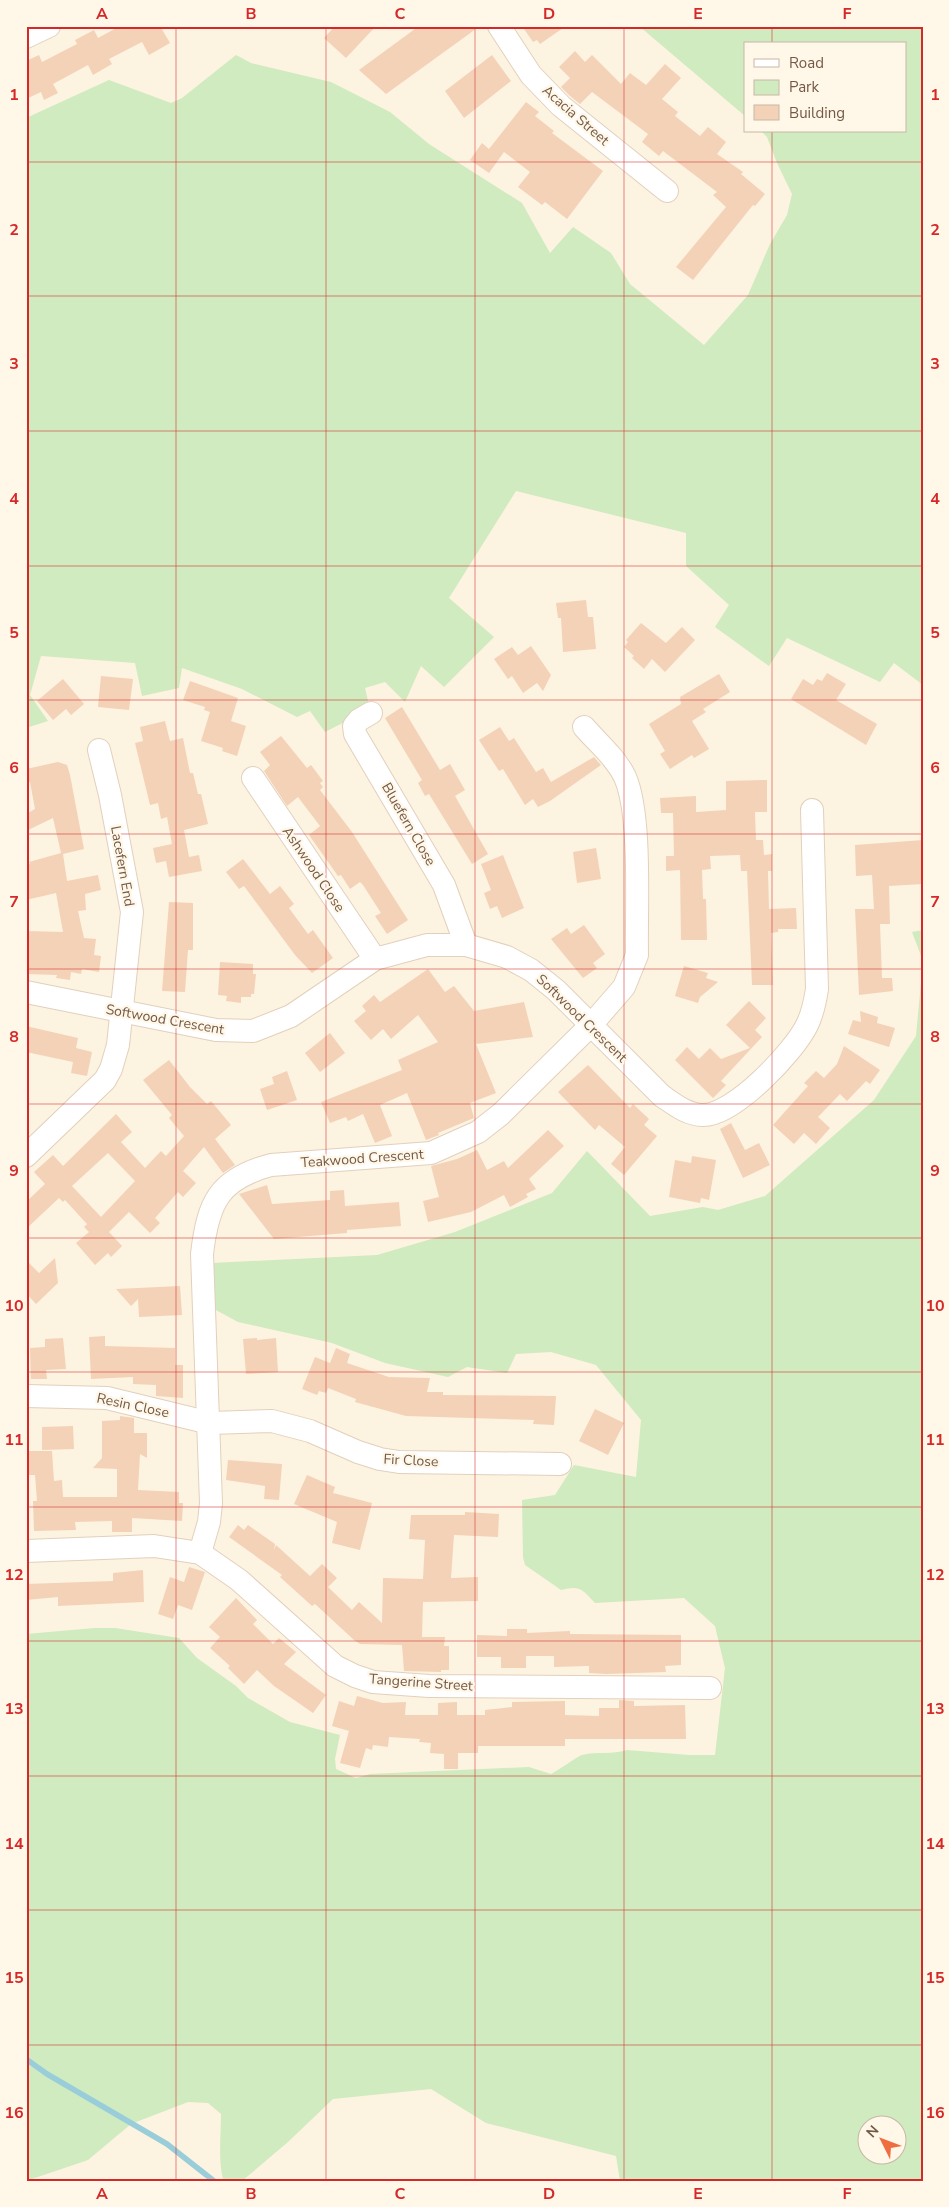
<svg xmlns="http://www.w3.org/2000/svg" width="949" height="2207" font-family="'Nunito Sans',sans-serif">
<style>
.green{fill:#cfebbf;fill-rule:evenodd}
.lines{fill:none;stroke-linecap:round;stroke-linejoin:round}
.stream{stroke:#9acdda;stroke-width:5.5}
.building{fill:#f4d2b7;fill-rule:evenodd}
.minor-casing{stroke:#e2d0bc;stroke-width:24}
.minor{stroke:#fff;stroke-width:22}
.grid{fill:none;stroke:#d62828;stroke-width:1;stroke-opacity:0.55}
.labels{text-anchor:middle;stroke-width:4.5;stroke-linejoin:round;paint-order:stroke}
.street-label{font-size:14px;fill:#755946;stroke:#fff7e8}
.neatline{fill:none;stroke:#d62828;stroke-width:2}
.grid-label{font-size:16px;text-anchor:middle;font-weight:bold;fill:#d62828}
</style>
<rect width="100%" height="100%" fill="#fdf3e1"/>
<g class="green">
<path d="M639 26H923V685L894 663 880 682 787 638 769 666 715 627 729 605 686 566V533L516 491 449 598 494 637 444 687 421 666 405 702 385 682 365 688 370 709 325 732 310 711 297 717 242 689 182 668 179 688 142 696 135 663 41 656 30 695 48 721 26 728V118L109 80 171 103 182 98 236 55 251 63 331 82 390 112 429 144 522 203 550 253 573 227 611 253 630 284 704 345 748 295 770 244 787 215 792 194 777 163 767 137 761 131H905V44H745V116Z"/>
<path d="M923 930V2181H620L616 2156 486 2123 431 2089 333 2099 288 2142 242 2181 223 2179C218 2159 221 2135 221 2114L208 2103 188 2102 131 2124 88 2160 26 2181V1634L95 1628H115L179 1638 197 1658 236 1686 248 1698 290 1722 340 1735 335 1759 336 1769 356 1778 370 1774 529 1767 551 1774C559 1770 578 1756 582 1755 597 1751 612 1755 627 1750L689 1755H715L725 1668 715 1626 684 1598 595 1603C582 1589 580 1585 561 1590L525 1565 523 1557 522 1500 555 1495 574 1465 636 1477 641 1420 596 1365 551 1352 516 1354 507 1373 467 1367 448 1377 385 1363 332 1343 238 1322 214 1309 212 1263 377 1255 455 1232 552 1193 587 1151 650 1216 703 1207 718 1210 765 1196 874 1100 916 1036 923 961 912 932ZM866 2124H896V2154H866Z"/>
</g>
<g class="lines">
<path class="stream" d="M26 2059 47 2074 167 2144 214 2181"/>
</g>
<g class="building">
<path d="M120 26H160L170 43 149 55 142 42 109 59 112 64 93 75 88 65 53 84 58 93 44 100 41 92 26 99V61L39 55 42 62 77 44 75 40 94 30 98 38Z"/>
<path d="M335 26H376L346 58 324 38Z"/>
<path d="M419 26H480L386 94 359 70Z"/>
<path d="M522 26H566L540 44 537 40 533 42Z"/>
<path d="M575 51 585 62 592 55 621 84 630 73 646 85 665 64 681 78 662 99 678 112 675 116 700 136 708 127 726 142 717 154 743 172 741 174 765 194 755 206 753 205 693 280 676 267 726 207 713 195 717 192 663 151 659 156 642 142 648 134 592 92 580 104 570 96 561 87 570 78 559 67Z"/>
<path d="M492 55 511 81 464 118 445 91Z"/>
<path d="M526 102 539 112 535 116 554 131 552 133 603 171 567 219 545 202 542 205 518 187 530 172 504 152 489 173 470 160 482 143 489 149Z"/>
<path d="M586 600 588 617H593L596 649 563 652 561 618H558L556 603Z"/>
<path d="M641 623 666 643 682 627 695 640 665 672 652 659 644 669 632 658 634 656 624 647 628 642 626 640Z"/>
<path d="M531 646 551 675 543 691 537 683 523 693 512 676 508 679 494 659 512 647 518 655Z"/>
<path d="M827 673 846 684 836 700 877 724 866 745 791 699 803 679 813 685 817 679 822 681Z"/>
<path d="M719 674 730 692 703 709 706 712 692 721 709 749 694 758 692 755 670 769 660 754 665 751 649 724 681 704 680 697Z"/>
<path d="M101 676 133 679 129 710 98 707Z"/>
<path d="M63 679 84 704 71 715 66 709 53 720 37 701Z"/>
<path d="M190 681 238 698 231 721 246 726 237 756 222 751 223 748 201 741 210 712 204 710 205 707 183 700Z"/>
<path d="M402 707 440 770 450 764 465 790 455 796 488 854 472 864 429 794 425 796 418 783 422 780 385 718Z"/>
<path d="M165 721 170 741 183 738 190 773H193L198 794H201L208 824 184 830 189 857 199 855 202 871 169 877 166 861 156 863 153 848 172 844 167 817 161 819 158 803 150 805 135 743 143 741 140 727Z"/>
<path d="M500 727 509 741 514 738 536 772 543 768 551 782 594 757 601 765 550 801 538 807 533 799 525 805 503 769 499 771 479 740Z"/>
<path d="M281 736 307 768 311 765 323 781 320 783 323 787 320 790 352 832 408 920 387 934 375 916 381 913 363 885 360 882 350 889 341 875 338 876 309 835 320 826 298 797 287 806 264 771 270 765 260 752Z"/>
<path d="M58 762 67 765 70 775 84 849 63 854 67 881 98 875 101 890 85 894 86 910 78 911 84 938 96 939 94 955 101 956 99 972 82 969 81 974 71 972 70 980 56 978 57 975 26 974V931L63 932 56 893 26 900V865L30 864 29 862 61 853 53 818 26 831V814L35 809 30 782 26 783V769Z"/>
<path d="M767 780V812H755L756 840H763L764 855 772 854V871H768L769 909 796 908 797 929H778V932L771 933 773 985H752L747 871H741L740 855 710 856 711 869 702 870 703 899H706L707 940H681L680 870 666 871V856H674L673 813H661L660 798 696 796V812L726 810V781Z"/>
<path d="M923 840V884L889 886 890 924H880L882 978H892L893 991 859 995 855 909H874L872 875 856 876 855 845Z"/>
<path d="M596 848 601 879 577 883 573 852Z"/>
<path d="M503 855 524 908 502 918 497 906 490 909 484 893 491 890 481 864Z"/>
<path d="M243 859 270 894 280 886 294 904 289 908 308 934 313 930 333 958 312 973 295 955 244 886 239 889 226 872Z"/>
<path d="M169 902 193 903V950H188L185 992 162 991Z"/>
<path d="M584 925 605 954 593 963 597 968 583 978 551 939 567 928 571 934Z"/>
<path d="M220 962 253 964V974H256L254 994H251V997H241V1003L226 1001 227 996 218 995Z"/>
<path d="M684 966 708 973 706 978 718 982 700 997 698 1003 675 996Z"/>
<path d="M428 969 445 992 454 986 474 1011 524 1002 533 1037 476 1044 496 1093 470 1103 474 1118 438 1133 439 1135 426 1140 407 1093 380 1105 392 1136 375 1143 363 1114 348 1121 346 1117 330 1123 321 1102 402 1070 398 1060 438 1042 418 1015 391 1039 383 1029 371 1040 354 1021 366 1011 362 1006 374 995 380 1002Z"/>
<path d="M749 1001 766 1018 755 1030 762 1037 721 1081 726 1085 713 1098 675 1060 687 1047 699 1059 710 1048 721 1059 750 1048 726 1025Z"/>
<path d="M860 1011 878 1017 877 1023 895 1028 889 1047 848 1034 853 1020 861 1022Z"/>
<path d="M26 1026 78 1038 76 1048 92 1052 87 1076 71 1073 73 1062 26 1052Z"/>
<path d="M330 1033 345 1053 320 1072 305 1053Z"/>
<path d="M844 1046 880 1070 870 1084 866 1081 847 1101 840 1094 818 1117 830 1128 816 1144 804 1133 794 1144 773 1125 808 1086 804 1083 816 1071 824 1078 837 1064Z"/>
<path d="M169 1060 190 1087 207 1104 211 1101 231 1125 215 1139 235 1165 223 1173 204 1147 183 1171 196 1183 183 1197 178 1192 155 1218 160 1223 150 1233 129 1212 109 1232 122 1246 111 1257 108 1253 95 1265 76 1243 89 1232 84 1227 87 1224 65 1200 63 1202 59 1198 26 1229V1202L45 1184 34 1172 53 1155 63 1166 116 1114 132 1132 121 1142 145 1168 161 1151 166 1156 184 1136 169 1118 172 1115 143 1080ZM108 1153 135 1181 101 1217 72 1186Z"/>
<path d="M588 1065 630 1108 633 1104 649 1119 644 1125 657 1136 624 1175 611 1164 625 1147 599 1125 595 1130 558 1092Z"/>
<path d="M287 1071 297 1100 267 1110 260 1089 274 1084 272 1077Z"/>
<path d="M731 1123 745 1150 759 1143 770 1165 743 1178 720 1129Z"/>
<path d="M548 1130 564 1146 529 1179 536 1189 526 1194 528 1197 510 1207 504 1195 471 1212 428 1222 423 1201 439 1197 431 1166 457 1159 477 1150 487 1170 504 1161 508 1168Z"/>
<path d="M692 1156 716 1160 709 1200 701 1198 700 1203 669 1197 675 1160 691 1163Z"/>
<path d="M267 1185 272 1204 330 1200V1191L344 1190 345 1206 399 1202 401 1226 347 1230V1233L274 1239 239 1194Z"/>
<path d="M55 1258 58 1283 36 1304 26 1293V1260L39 1273Z"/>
<path d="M180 1286 182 1315 139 1317 138 1299 131 1306 116 1289Z"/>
<path d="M105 1336V1346L175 1348V1365H183V1398L156 1396V1385L133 1384V1377L91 1379 89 1337Z"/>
<path d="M63 1338 66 1369 46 1370 47 1379H31L30 1348 45 1347V1339Z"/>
<path d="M257 1338V1340L276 1338 278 1372 246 1374 243 1339Z"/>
<path d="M336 1348 350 1354 347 1363 389 1377 430 1378 427 1392H443V1395L556 1396 554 1425 533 1424 534 1420 406 1416 355 1402 356 1399 328 1388 326 1393 319 1391 317 1395 302 1389 315 1357 330 1363Z"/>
<path d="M595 1409 624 1423 608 1455 579 1441Z"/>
<path d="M120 1416 134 1418V1433H147V1458L140 1454 138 1490 179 1492V1503H183L182 1521 132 1518V1532H112V1521L75 1522 76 1530 34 1531 33 1501H37L35 1475H26V1451H52L54 1481 62 1480 63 1497H117V1469L93 1468 102 1458V1421L120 1420Z"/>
<path d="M73 1426 74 1449 42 1450V1427Z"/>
<path d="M228 1460 282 1464 279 1500 264 1499 265 1486 226 1480Z"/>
<path d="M307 1475 335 1487 333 1493 372 1503 360 1550 332 1543 337 1522 294 1504Z"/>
<path d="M465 1512 499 1514 498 1537 454 1535 451 1578 478 1577V1601L423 1602 422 1637H445L444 1646H449V1670H441V1672L404 1671 402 1645 360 1644 354 1640 315 1604 312 1606 280 1577 282 1575 229 1537 238 1525 244 1530 248 1525 275 1544 274 1550 276 1545 310 1576 322 1564 337 1578 328 1587 352 1610 359 1602 382 1623 383 1578 423 1579 425 1540 409 1539 411 1515H465Z"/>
<path d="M189 1567 205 1572 192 1610 178 1605 173 1619 158 1614 170 1577 184 1582Z"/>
<path d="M143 1570 144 1602 58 1606V1597L26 1600V1584L113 1581V1573Z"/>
<path d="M236 1598 257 1620 253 1624 273 1644 279 1638 296 1652 284 1664 326 1695 313 1713 274 1686 257 1670 244 1684 228 1668 230 1666 210 1648 220 1637 209 1627Z"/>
<path d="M507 1629H527V1633L570 1631V1634L681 1635V1665L665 1666 666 1672 606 1674 589 1673V1666L554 1667V1656H526V1668H501V1657H477V1635L507 1636Z"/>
<path d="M357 1696 383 1703 406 1702 405 1715H438V1703L457 1702V1715H485V1710L512 1707V1702L565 1701V1715L599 1716V1708H619V1700L634 1701V1706L685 1705 686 1739H565V1746H478V1753H458V1769H444V1754L430 1753 431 1743 419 1742 420 1739 389 1737 388 1747 373 1745 372 1750 366 1748 360 1768 340 1763 349 1731 332 1726 339 1701 354 1706Z"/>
</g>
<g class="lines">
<defs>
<g id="minor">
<path d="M499 26 531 75 561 106 667 191"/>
<path d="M26 37 49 26"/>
<path d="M371 713 359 720 354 726 355 734 444 885 466 945"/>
<path d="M253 778 375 959"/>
<path d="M26 992 216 1030 253 1031 291 1016 375 959 427 945H466L507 957 531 970 556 990 662 1096C674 1104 687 1115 703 1115 733 1116 794 1052 807 1025 813 1013 815 1002 817 989L812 810"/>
<path d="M26 1156 105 1080 111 1069 118 1045 132 912 110 795 99 750"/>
<path d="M26 1396 107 1398 210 1423 272 1421 310 1431 358 1452 380 1459 399 1462 560 1464"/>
<path d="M26 1551 154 1546 200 1553 239 1580 335 1666 355 1676 373 1682 429 1686 710 1688"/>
<path d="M200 1553 209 1522 211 1503 202 1254C208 1202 219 1179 271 1165L431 1153 478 1132 501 1114 591 1025 624 987 637 955C636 910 642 816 625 777 616 758 598 743 584 727"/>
</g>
</defs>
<use href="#minor" class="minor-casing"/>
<use href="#minor" class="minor"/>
</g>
<path class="grid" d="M176 26V2181M326 26V2181M475 26V2181M624 26V2181M772 26V44M772 131V2181M26 162H923M26 296H923M26 431H923M26 566H923M26 700H923M26 834H923M26 969H923M26 1104H923M26 1238H923M26 1372H923M26 1507H923M26 1641H923M26 1776H923M26 1910H923M26 2045H923"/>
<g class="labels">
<g class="street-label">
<text transform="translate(576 115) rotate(41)" y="5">Acacia Street</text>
<text transform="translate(409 824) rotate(60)" y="5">Bluefern Close</text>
<text transform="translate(123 866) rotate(80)" y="5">Lacefern End</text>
<text transform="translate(314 869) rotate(56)" y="5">Ashwood Close</text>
<text transform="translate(582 1018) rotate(44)" y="5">Softwood Crescent</text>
<text transform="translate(165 1019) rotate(10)" y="5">Softwood Crescent</text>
<text transform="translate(362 1158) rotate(-4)" y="5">Teakwood Crescent</text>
<text transform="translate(133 1405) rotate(12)" y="5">Resin Close</text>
<text transform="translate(411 1460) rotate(3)" y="5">Fir Close</text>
<text transform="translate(421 1682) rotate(4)" y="5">Tangerine Street</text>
</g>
</g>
<rect width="949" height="2207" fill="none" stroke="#fff7e8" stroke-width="55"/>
<rect x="744" y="42" width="162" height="90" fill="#fff7e8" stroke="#c8b8a7"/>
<rect x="754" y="59" width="25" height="8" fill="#ffffff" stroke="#c8b8a7"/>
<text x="789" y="68" font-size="15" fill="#755946">Road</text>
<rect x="754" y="80" width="25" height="15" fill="#cfebbf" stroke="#c8b8a7"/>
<text x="789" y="92" font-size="15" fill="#755946">Park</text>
<rect x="754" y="105" width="25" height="15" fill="#f4d2b7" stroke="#c8b8a7"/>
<text x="789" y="118" font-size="15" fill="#755946">Building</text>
<g transform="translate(882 2140) rotate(312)"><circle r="24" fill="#fff7e8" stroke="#c8b8a7"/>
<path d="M0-4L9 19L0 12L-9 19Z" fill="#ee6e3f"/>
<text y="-8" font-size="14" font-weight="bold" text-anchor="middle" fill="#755946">N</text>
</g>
<rect x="28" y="28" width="894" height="2152" class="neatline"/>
<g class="grid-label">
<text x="102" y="19">A</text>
<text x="251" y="19">B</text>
<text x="400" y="19">C</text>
<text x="549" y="19">D</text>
<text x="698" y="19">E</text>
<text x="847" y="19">F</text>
<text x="14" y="100">1</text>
<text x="935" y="100">1</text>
<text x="14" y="235">2</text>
<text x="935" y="235">2</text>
<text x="14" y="369">3</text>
<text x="935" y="369">3</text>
<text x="14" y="504">4</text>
<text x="935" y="504">4</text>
<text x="14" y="638">5</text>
<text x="935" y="638">5</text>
<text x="14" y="773">6</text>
<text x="935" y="773">6</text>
<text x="14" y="907">7</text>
<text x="935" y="907">7</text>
<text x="14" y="1042">8</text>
<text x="935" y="1042">8</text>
<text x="14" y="1176">9</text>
<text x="935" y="1176">9</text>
<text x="14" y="1311">10</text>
<text x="935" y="1311">10</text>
<text x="14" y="1445">11</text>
<text x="935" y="1445">11</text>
<text x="14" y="1580">12</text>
<text x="935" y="1580">12</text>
<text x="14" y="1714">13</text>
<text x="935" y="1714">13</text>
<text x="14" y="1849">14</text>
<text x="935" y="1849">14</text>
<text x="14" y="1983">15</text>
<text x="935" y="1983">15</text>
<text x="14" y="2118">16</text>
<text x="935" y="2118">16</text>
<text x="102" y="2199">A</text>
<text x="251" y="2199">B</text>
<text x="400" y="2199">C</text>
<text x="549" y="2199">D</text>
<text x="698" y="2199">E</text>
<text x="847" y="2199">F</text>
</g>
</svg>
